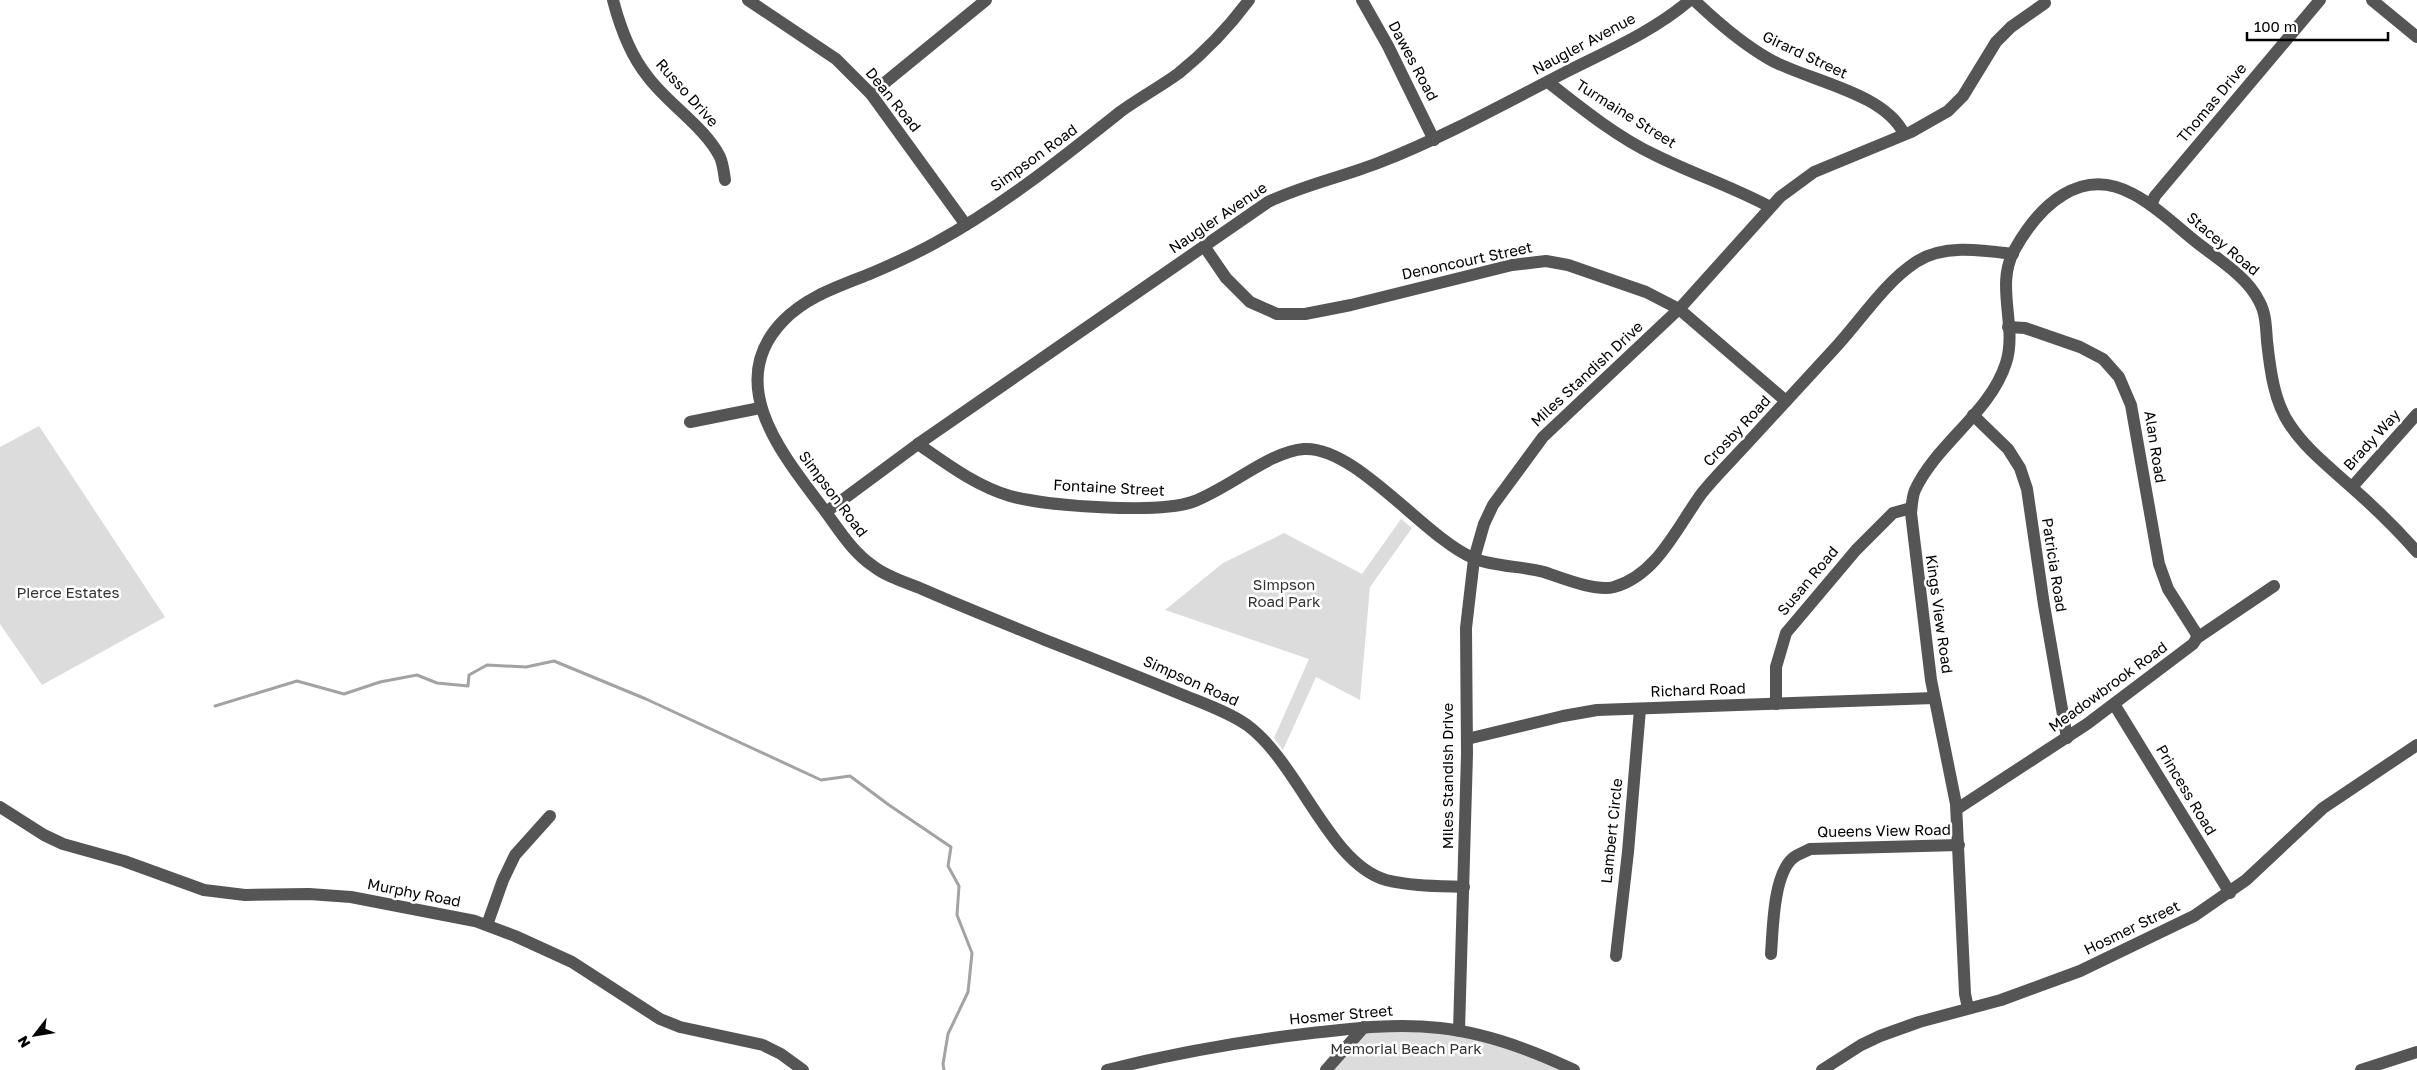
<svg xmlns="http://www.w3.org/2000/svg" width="2417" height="1070" font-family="'Golos Text',sans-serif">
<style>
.green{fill:#dcdcdc}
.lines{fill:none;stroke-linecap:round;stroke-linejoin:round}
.stream{stroke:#a3a3a3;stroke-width:3}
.minor{stroke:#555;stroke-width:12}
.labels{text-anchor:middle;stroke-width:5;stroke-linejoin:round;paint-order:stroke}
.street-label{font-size:15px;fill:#000;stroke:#fff}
.park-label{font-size:15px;fill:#333;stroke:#fff}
</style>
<rect width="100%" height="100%" fill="#fff"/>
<g class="green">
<path d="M39 426 165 617 42 685 0 624V447Z"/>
<path d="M1401 519 1412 528 1370 587 1360 700 1316 677 1283 750 1274 738 1309 659 1165 610 1223 563 1284 533 1362 574Z"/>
<path d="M1364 1027 1441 1028 1574 1070H1326Z"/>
</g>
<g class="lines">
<path class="stream" d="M215 706 297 681 344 694 380 682 417 675 437 683 468 686 469 675 487 665 526 667 554 661 646 699 821 780 850 776 889 805 951 847 948 866 959 886 957 915 972 953 968 992 948 1034 943 1064 944 1070"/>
<g class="minor">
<path d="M613 0C620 27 630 55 648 77 668 104 705 127 720 157 723 164 724 173 725 180"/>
<path d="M748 0 836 59 871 94 966 225"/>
<path d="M1249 0C1229 27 1205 52 1179 73 1160 87 1139 98 1120 112 1061 159 1001 207 935 243 915 254 893 264 872 273 840 286 807 296 783 321 723 383 782 454 822 507 838 528 851 551 873 566 887 577 905 582 922 589 963 607 1004 623 1045 640 1091 658 1137 676 1183 695 1205 704 1228 712 1247 725 1299 763 1329 864 1386 880 1410 886 1438 886 1464 887"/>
<path d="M1362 0 1388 46 1434 140"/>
<path d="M1694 0C1718 23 1741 43 1769 59 1808 81 1884 92 1904 134"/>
<path d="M2372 0 2417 37"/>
<path d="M1548 82C1581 108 1617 137 1655 155 1693 174 1733 187 1770 207"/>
<path d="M871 94 986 0"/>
<path d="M2151 205 2155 196 2320 0"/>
<path d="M1204 246 1226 278 1250 302 1277 314H1305L1351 305 1512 265 1546 261 1568 265 1646 292 1679 309 1786 401"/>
<path d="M2008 327 2025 328 2080 347 2103 359 2119 377 2131 405 2159 564 2168 589 2196 633 2197 638"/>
<path d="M1973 415 2008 449 2020 468 2027 489 2044 605 2067 738"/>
<path d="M690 422 760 408"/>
<path d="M918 444C947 464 976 486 1010 496 1045 506 1159 514 1192 502 1227 490 1270 451 1304 449 1356 446 1424 537 1473 558 1494 567 1522 566 1544 572 1562 578 1596 592 1614 587 1657 575 1677 527 1702 493 1714 478 1728 464 1742 449 1773 415 1804 382 1835 348 1861 320 1884 283 1916 262 1943 244 1982 250 2013 254"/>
<path d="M2352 487 2417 414"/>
<path d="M826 512 918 444 1268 202C1304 185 1342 177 1378 163 1442 138 1502 105 1562 74 1605 52 1653 32 1690 0"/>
<path d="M1776 704V667L1786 633 1856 550 1893 513 1911 508"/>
<path d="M2114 704 2230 893"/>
<path d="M1467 739 1563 716 1597 710 1934 698"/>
<path d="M0 807 44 835 63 844 124 861 204 890 245 895 309 894 351 897 475 921 515 936 572 962 660 1019 680 1027 763 1045 781 1054 803 1070"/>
<path d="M1957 809 2087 724 2193 644 2197 638 2274 586"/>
<path d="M487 925 503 880 515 855 550 816"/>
<path d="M1771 954C1773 929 1773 875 1793 858 1797 854 1805 852 1810 849L1959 845"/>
<path d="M1616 956 1628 852 1640 709"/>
<path d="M1968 1008 1965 994 1956 804 1931 680 1911 513C1912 505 1912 497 1915 490 1937 443 1990 413 2006 363 2018 326 1994 285 2015 249 2039 206 2081 165 2133 194 2156 206 2175 225 2195 241 2216 258 2247 276 2259 301 2266 313 2266 328 2267 341 2270 369 2274 402 2290 425 2306 449 2327 465 2348 484 2372 505 2396 528 2417 552"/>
<path d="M1459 1031 1467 754 1466 628 1474 559 1484 524 1493 505 1543 437 1681 307 1780 197 1814 172 1911 132 1948 111 1963 96 1996 42 2011 27 2045 3"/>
<path d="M1107 1070C1175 1053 1243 1041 1312 1033 1355 1028 1397 1023 1440 1028 1487 1033 1532 1050 1574 1070"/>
<path d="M1326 1070 1364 1027"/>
<path d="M1822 1070 1861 1045 1880 1036 1919 1022 2001 1000 2080 971 2194 916 2246 880 2323 808 2417 745"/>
<path d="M2361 1070 2417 1052"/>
</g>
</g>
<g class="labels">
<g class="street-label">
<text transform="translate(1584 44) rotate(-28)" y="5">Naugler Avenue</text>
<text transform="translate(1805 55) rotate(25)" y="5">Girard Street</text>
<text transform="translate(1413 61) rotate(62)" y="5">Dawes Road</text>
<text transform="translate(687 93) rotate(48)" y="5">Russo Drive</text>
<text transform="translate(893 100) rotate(51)" y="5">Dean Road</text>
<text transform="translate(2212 103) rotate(-50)" y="5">Thomas Drive</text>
<text transform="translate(1626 114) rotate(32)" y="5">Turmaine Street</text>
<text transform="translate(1034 158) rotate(-36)" y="5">Simpson Road</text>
<text transform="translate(1218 218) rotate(-34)" y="5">Naugler Avenue</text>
<text transform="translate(2223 244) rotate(40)" y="5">Stacey Road</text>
<text transform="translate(1467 261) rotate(-12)" y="5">Denoncourt Street</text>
<text transform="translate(1587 374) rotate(-43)" y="5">Miles Standish Drive</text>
<text transform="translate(1737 431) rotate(-47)" y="5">Crosby Road</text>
<text transform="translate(2372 440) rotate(-48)" y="5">Brady Way</text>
<text transform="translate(2155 447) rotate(81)" y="5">Alan Road</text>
<text transform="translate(1109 488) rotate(3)" y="5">Fontaine Street</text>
<text transform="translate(833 494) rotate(53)" y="5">Simpson Road</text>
<text transform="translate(2054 565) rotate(81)" y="5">Patricia Road</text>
<text transform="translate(1808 581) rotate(-50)" y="5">Susan Road</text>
<text transform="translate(1939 614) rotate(82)" y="5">Kings View Road</text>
<text transform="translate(1191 681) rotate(24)" y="5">Simpson Road</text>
<text transform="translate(2108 687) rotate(-36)" y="5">Meadowbrook Road</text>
<text transform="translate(1698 690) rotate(-2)" y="5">Richard Road</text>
<text transform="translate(1448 776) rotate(-90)" y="5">Miles Standish Drive</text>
<text transform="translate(2186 790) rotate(59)" y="5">Princess Road</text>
<text transform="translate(1612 831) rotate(-84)" y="5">Lambert Circle</text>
<text transform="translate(1884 831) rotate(-1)" y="5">Queens View Road</text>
<text transform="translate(414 893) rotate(11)" y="5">Murphy Road</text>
<text transform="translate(2132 928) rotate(-26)" y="5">Hosmer Street</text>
<text transform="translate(1341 1015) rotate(-5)" y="5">Hosmer Street</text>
</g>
<g class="park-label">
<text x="1284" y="590">Simpson<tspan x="1284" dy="17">Road Park</tspan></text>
<text x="68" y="598">Pierce Estates</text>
<text x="1406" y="1054">Memorial Beach Park</text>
</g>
</g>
<g transform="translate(35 1035) rotate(239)" stroke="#ffffff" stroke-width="4" paint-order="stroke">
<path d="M0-4L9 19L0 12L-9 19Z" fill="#000000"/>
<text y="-8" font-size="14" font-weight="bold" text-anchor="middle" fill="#000000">N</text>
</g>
<path d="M2247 32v8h141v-8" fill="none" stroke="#000000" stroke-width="2.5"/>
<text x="2254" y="32" font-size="15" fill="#000000" stroke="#ffffff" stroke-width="4" paint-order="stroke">100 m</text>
</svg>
